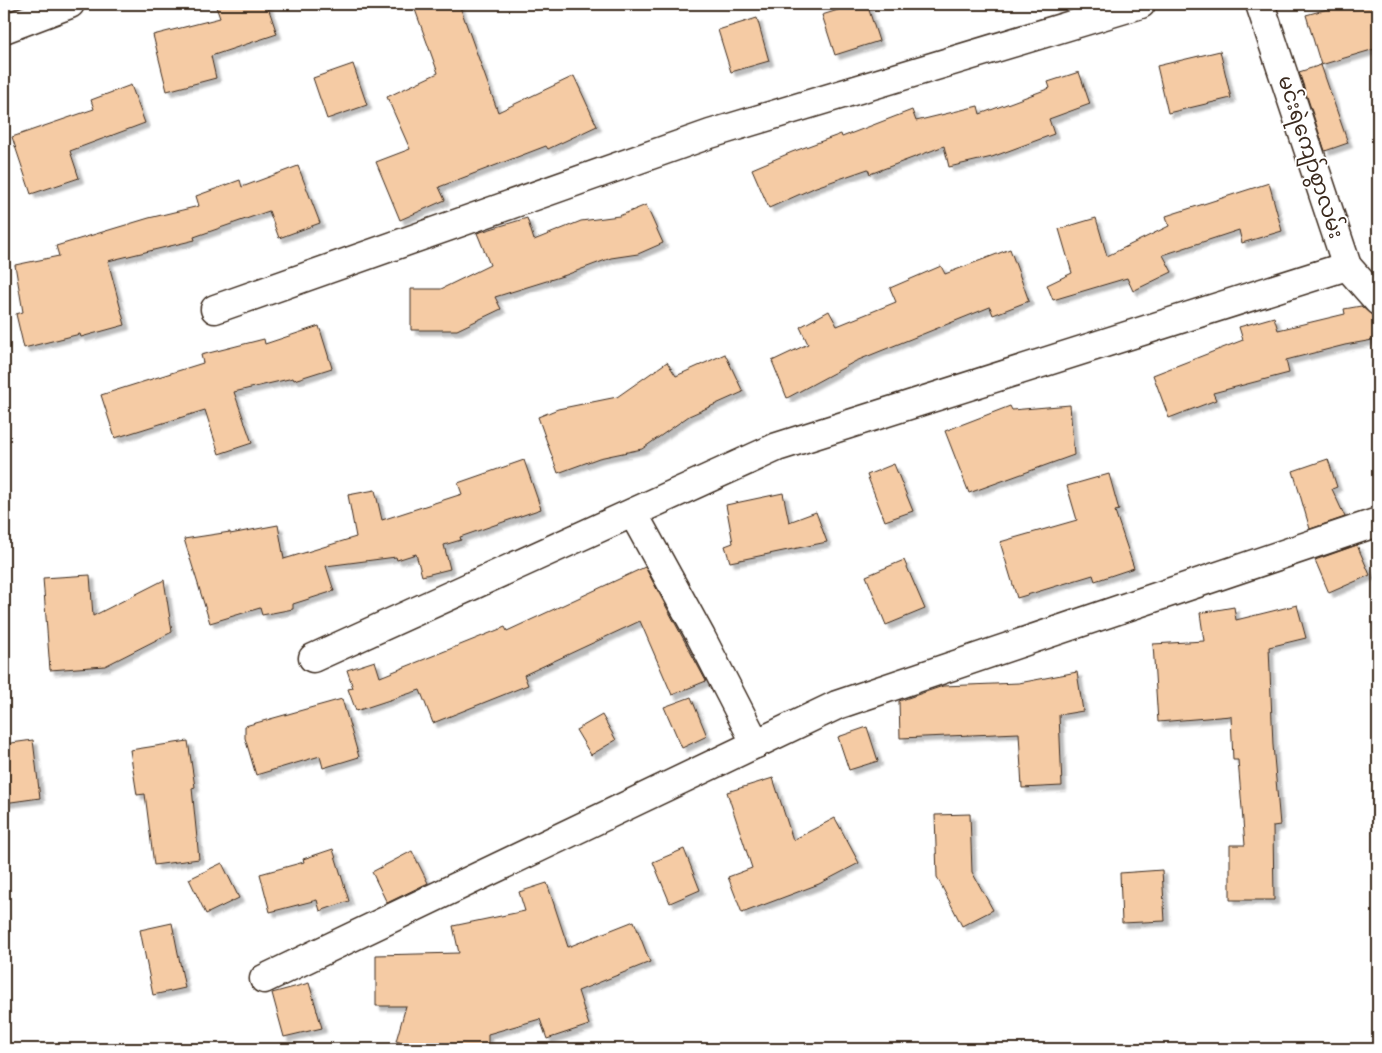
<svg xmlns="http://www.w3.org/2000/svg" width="1382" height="1053" font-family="Caveat,'Noto Sans Myanmar',sans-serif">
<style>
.building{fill:#f5cba4;stroke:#3b2a1e;filter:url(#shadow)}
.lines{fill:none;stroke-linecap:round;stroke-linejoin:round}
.street-casing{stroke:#3b2a1e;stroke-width:31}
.street{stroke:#fff;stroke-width:28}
.labels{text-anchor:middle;stroke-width:4;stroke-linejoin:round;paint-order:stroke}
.street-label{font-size:21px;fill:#3b2a1e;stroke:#fff}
</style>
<defs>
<filter id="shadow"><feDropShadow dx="4.5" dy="4.5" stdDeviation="1" flood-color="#0004"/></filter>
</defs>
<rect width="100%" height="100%" fill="#fff"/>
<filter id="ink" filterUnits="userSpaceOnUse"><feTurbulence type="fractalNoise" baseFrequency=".02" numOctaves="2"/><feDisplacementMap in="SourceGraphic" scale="10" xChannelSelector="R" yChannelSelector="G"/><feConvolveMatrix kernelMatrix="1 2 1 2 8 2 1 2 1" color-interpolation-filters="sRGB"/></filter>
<g filter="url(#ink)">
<g class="building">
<path d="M215 4H267L277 34 211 56 216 78 167 91 153 35 220 18Z"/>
<path d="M413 4H459L498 112 574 76 597 126 548 149 546 146 439 187 445 200 400 220 376 162 410 149 387 97 438 73Z"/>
<path d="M857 4H867L879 41 835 55 822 15Z"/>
<path d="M1345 4H1378V48L1321 65 1306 15Z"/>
<path d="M757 18 769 61 731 72 718 30Z"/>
<path d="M1220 51 1231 98 1168 113 1157 66Z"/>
<path d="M353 64 367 105 327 119 313 78Z"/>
<path d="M1321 65 1348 143 1325 151 1299 72Z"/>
<path d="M1079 72 1090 104 1049 119 1054 134 992 157 949 167 944 146 870 174 868 169 816 187 769 208 752 169 792 152 841 134 842 137 912 110 916 121 978 106 980 114 1050 88 1048 82Z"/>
<path d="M131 85 145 123 70 151 79 178 31 194 12 137 94 109 91 100Z"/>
<path d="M298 166 320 223 279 238 269 211 194 237 195 240 108 261 125 325 81 337 80 334 24 348 16 314 23 312 15 265 59 256 56 246 149 218 199 206 196 196 240 180 242 187Z"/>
<path d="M1269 183 1282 231 1242 243 1239 230 1163 255 1172 272 1133 291 1127 278 1053 300 1047 285 1072 273 1059 229 1096 218 1107 256 1169 226 1166 216Z"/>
<path d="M646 205 663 243 638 254 611 258 566 275 495 297 501 309 457 330H411V289H441L490 265 477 233 527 218 534 240 581 221 619 216Z"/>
<path d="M1010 249 1029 301 993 315 990 307 856 361 787 398 772 361 808 344 800 327 829 311 837 326 896 302 890 288 941 266 945 274Z"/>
<path d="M1361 306 1373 316H1378V339L1345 345 1286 360 1289 373 1213 393 1216 400 1169 418 1153 375 1243 340 1239 327 1274 317 1278 330 1345 314 1344 309Z"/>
<path d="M319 326 332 368 294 380 293 378 234 392 252 443 219 454 205 410 115 438 101 395 203 363 201 355 264 339 265 344Z"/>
<path d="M725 354 743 392 689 416 642 449 599 458 558 473 538 417 558 409 617 397 667 362 676 376Z"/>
<path d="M1070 405 1074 455 969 493 945 431 1010 406 1012 410Z"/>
<path d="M1328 459 1337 487 1332 489 1345 517 1310 529 1293 471Z"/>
<path d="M524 460 541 509 460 537 461 540 444 545 450 569 422 576 416 554 397 560 396 557 326 566 334 591 293 604V609L262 615 260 608 210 623 184 539 230 532V534L278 525 284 559 356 537 348 495 375 490 382 520 462 494 458 483Z"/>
<path d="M894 464 913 511 885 521 867 475Z"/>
<path d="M1109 474 1119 510 1115 511 1134 568 1095 581 1093 575 1017 598 1000 542 1077 520 1067 486Z"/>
<path d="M783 493 789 522 816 512 827 542 730 562 725 546 733 543 726 505Z"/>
<path d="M1357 545 1370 575 1329 593 1315 560Z"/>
<path d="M904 560 925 609 886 625 866 576Z"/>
<path d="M645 567 706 681 672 695 640 621 524 675 528 685 433 723 420 690 356 711 348 689 353 688 347 670 375 661 380 677 505 627 507 631Z"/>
<path d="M90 575 93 616 164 580 172 632 105 666 50 670 43 578Z"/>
<path d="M1297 605 1306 638 1269 647 1273 745 1280 825 1273 826 1274 900H1230V845H1245L1238 760H1233L1231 716 1158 722 1153 644 1204 641 1200 613 1234 607 1236 620Z"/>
<path d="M1077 672 1083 711 1059 715 1062 786 1022 788 1019 733 900 738 899 701 943 686 1019 683Z"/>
<path d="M691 697 707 736 682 748 664 707Z"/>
<path d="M342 699 359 757 323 768 320 756 256 775 245 738V726Z"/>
<path d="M602 715 616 740 591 755 576 730Z"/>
<path d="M867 727 878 761 849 770 838 737Z"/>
<path d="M33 740 40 798 4 803V744Z"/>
<path d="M188 741 195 787 192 788 199 859 154 865 145 794 137 795 130 750Z"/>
<path d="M773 778 793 840 835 818 859 863 819 884 742 913 728 877 752 868 727 792Z"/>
<path d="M970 814 972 872 993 910 962 926 937 877 935 815Z"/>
<path d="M333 849 349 901 320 911 317 900 270 912 260 874 304 862 303 859Z"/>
<path d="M684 849 700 890 670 903 653 862Z"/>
<path d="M412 851 428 883 387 903 372 872Z"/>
<path d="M222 863 239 898 206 914 189 879Z"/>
<path d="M1162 870 1165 921 1122 923 1120 873Z"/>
<path d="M547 883 568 947 634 921 650 962 578 991 589 1025 547 1039 540 1019 488 1034V1049H425L396 1041 406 1006H376V955L459 953 453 926 525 911 519 892Z"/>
<path d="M172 923 185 988 153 995 140 930Z"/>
<path d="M309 983 322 1028 284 1037 272 993Z"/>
</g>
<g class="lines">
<defs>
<g id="street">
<path d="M1260 4 1347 266 1378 301"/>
<path d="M4 29 70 4"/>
<path d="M215 309 710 134 1141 4"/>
<path d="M633 513 701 637 756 744"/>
<path d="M313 658 777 447 1347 266"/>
<path d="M264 979 837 705 1378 522"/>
</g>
</defs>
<use href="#street" class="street-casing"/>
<use href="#street" class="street"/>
</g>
</g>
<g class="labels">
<g class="street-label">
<text transform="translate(1311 157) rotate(72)" y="7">မင်းရဲကျော်စွာလမ်း</text>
</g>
</g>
<rect width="1382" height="1053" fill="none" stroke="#fff" stroke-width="20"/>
<rect x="10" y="10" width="1362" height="1033" fill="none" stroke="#3b2a1e" stroke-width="2" filter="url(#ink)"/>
</svg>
